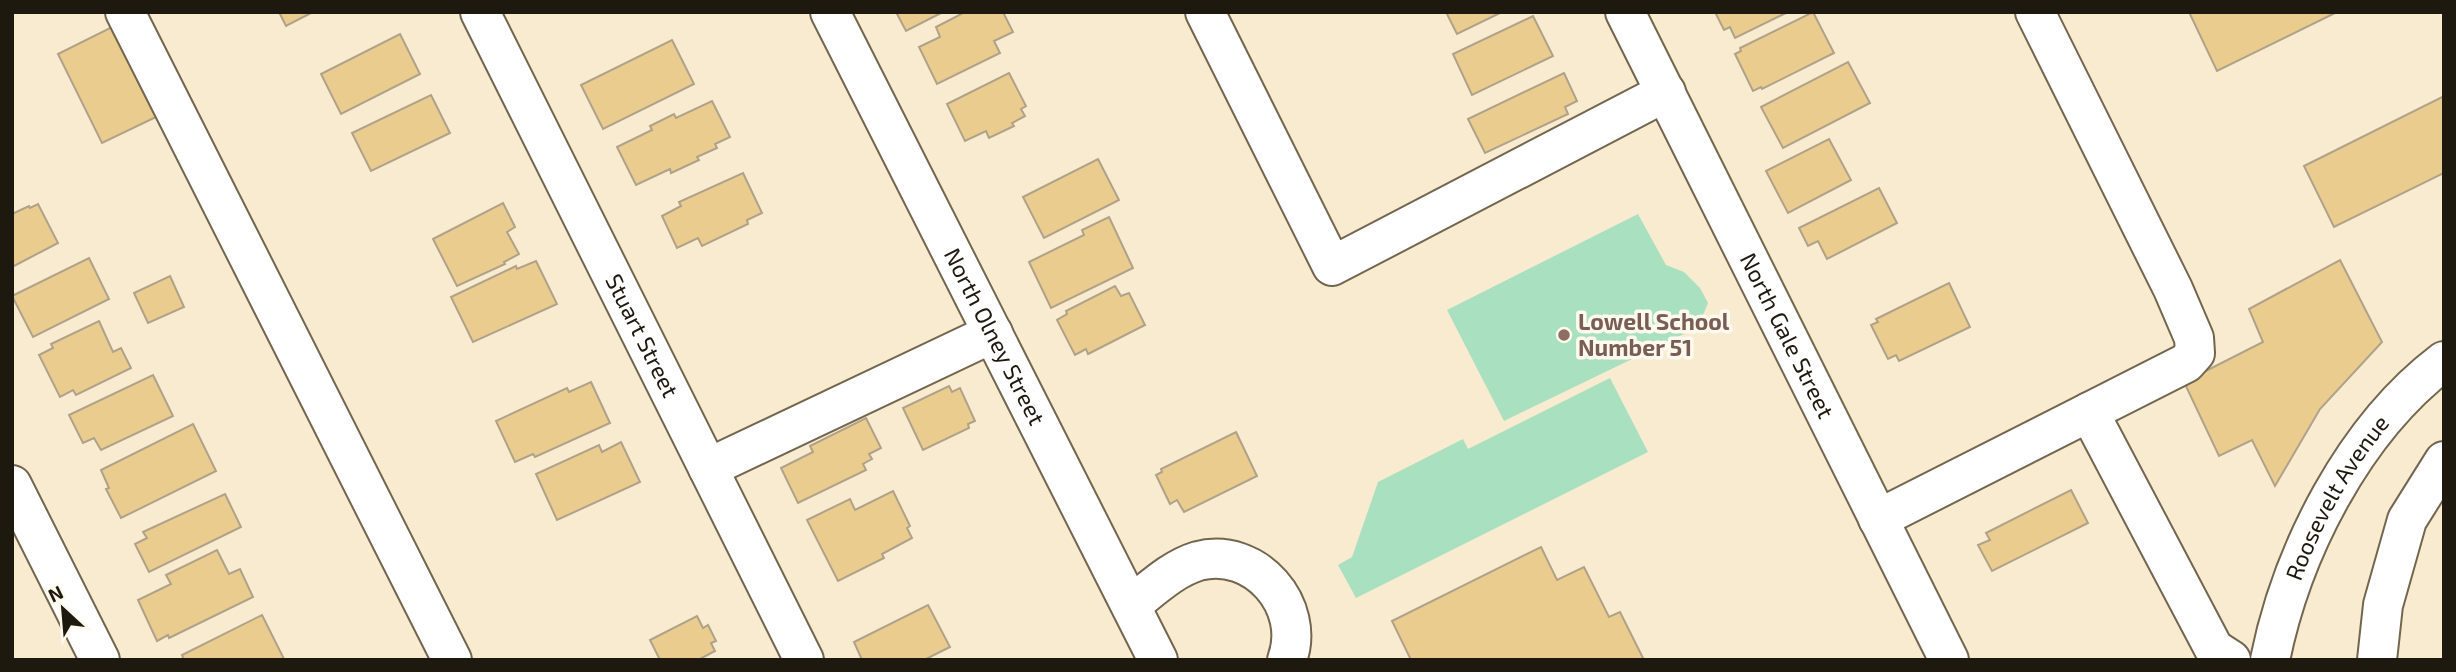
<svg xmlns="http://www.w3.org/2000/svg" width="2456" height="672" font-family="'Exo 2',sans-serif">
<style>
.green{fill:#a9e0c0}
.building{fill:#ebcc8f;stroke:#afa289;stroke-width:2}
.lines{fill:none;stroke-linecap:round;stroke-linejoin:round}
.minor-casing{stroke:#72664f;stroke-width:42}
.minor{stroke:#fff;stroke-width:38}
.education-dot{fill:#8d6e63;stroke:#fff9ee;stroke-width:2.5}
.labels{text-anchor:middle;stroke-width:7;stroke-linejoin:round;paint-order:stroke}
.education-label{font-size:23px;font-weight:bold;fill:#785e54;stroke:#fff9ee;text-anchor:start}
.street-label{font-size:23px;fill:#1e190f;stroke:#fff9ee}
</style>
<rect width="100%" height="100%" fill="#f9ebd0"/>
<g class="green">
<path d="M1638 214 1666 265 1684 272 1700 288 1708 303 1703 315 1688 332 1504 421 1447 310Z"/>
<path d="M1610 378 1648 452 1356 598 1338 565 1352 557 1378 482 1463 439 1468 449Z"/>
</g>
<g class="building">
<path d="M279 12H313L286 26Z"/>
<path d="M896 12H943L906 31Z"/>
<path d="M965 12H1003L1013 32 994 41 1000 53 937 84 919 47 940 37 936 27Z"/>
<path d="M1446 12H1502L1457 34Z"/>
<path d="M1715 12H1788L1735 38 1730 27 1724 30Z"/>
<path d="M1813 12 1834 53 1762 89 1761 87 1753 91 1735 54 1741 51 1740 48Z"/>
<path d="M2189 12H2337L2217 71Z"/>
<path d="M1533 16 1553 56 1472 95 1453 54Z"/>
<path d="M112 27 156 117 102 143 58 54Z"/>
<path d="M400 34 420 74 341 114 321 74Z"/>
<path d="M672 40 694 84 603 129 581 85Z"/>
<path d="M1848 62 1870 103 1783 148 1761 107Z"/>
<path d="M1009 73 1026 106 1021 109 1025 116 1012 123 1014 126 989 138 986 131 965 141 947 104Z"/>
<path d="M1564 73 1577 101 1565 107 1568 114 1485 153 1468 119Z"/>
<path d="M431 95 450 133 371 171 352 133Z"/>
<path d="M2444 96V173L2334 227 2304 166Z"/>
<path d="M712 101 730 137 715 144 717 148 697 157 699 160 671 173 670 169 636 185 617 147 652 130 650 126 674 114 676 118Z"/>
<path d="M1829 139 1851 180 1788 213 1766 171Z"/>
<path d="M1098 159 1119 200 1044 238 1023 197Z"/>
<path d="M743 173 762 213 747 220 748 224 702 246 698 238 677 248 662 216 681 206 679 202Z"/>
<path d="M1879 188 1897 223 1827 259 1818 241 1808 246 1799 228Z"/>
<path d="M503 203 515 227 507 232 519 254 504 262 505 264 457 286 433 239Z"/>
<path d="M38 204 58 243 12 267V214L29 206 30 208Z"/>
<path d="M1109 217 1133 268 1051 308 1029 262 1084 235 1082 230Z"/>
<path d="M89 258 109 299 33 337 12 296Z"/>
<path d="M2340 260 2382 342 2320 409 2275 486 2252 440 2219 456 2184 382 2263 342 2249 309Z"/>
<path d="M536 261 557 304 473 342 451 297 516 266 517 269Z"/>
<path d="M170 276 184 307 148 323 134 293Z"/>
<path d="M1949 283 1970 327 1899 361 1896 355 1888 359 1871 325 1878 322 1876 319Z"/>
<path d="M1115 286 1121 296 1129 293 1145 325 1088 354 1086 349 1075 355 1057 320 1067 314 1066 311Z"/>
<path d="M99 321 113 352 121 348 131 368 76 395 73 390 60 397 39 355 53 348 51 344Z"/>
<path d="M153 375 173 416 101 450 94 438 83 443 69 415Z"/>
<path d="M591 382 610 423 535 457 533 454 515 462 496 421 567 388 569 392Z"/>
<path d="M949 386 952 392 960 388 975 421 968 424 969 428 923 450 903 408Z"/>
<path d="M866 418 881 448 869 454 872 459 863 464 866 470 798 503 781 468 813 452 810 446Z"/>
<path d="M193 424 216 471 121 518 106 489 109 488 101 470Z"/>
<path d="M1236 432 1257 476 1184 512 1177 500 1170 504 1156 475 1162 472 1161 469Z"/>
<path d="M621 442 640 482 557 520 536 474 599 445 602 452Z"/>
<path d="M2071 490 2088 523 1992 571 1978 545 1990 540 1986 533Z"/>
<path d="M893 491 910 526 907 528 912 538 882 554 884 558 838 581 807 520 850 499 855 510Z"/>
<path d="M225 494 241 527 149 572 135 544 147 538 143 532Z"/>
<path d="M1541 547 1557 580 1584 567 1609 617 1620 612 1644 660H1411L1392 621Z"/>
<path d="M217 550 229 574 240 569 253 597 169 638 168 635 157 641 138 600 171 584 166 575Z"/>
<path d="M928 605 950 647 924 660H862L854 642Z"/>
<path d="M262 615 284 659 184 660 182 655Z"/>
<path d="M697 616 703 628 708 625 716 641 711 643 715 651 698 660H660L650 640Z"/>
</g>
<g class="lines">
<defs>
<g id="minor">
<path d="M125 12 452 660"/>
<path id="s1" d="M480 12 804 660"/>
<path id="s2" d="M830 12 1158 660"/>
<path d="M1205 12 1332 266 1666 92"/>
<path id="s3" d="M1625 12 1949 660"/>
<path d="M2089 412 2214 649 2231 660"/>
<path d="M708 468 993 333"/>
<path d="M12 485 100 660"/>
<path d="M1878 519 2186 363 2195 353 2194 338 2173 289 2035 12"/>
<path d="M1131 605C1152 589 1172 569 1198 561 1255 546 1307 606 1287 660"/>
<path id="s4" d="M2270 660C2292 551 2354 429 2444 361"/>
<path d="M2377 660 2383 605 2407 520 2444 461"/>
</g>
</defs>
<use href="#minor" class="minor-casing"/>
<use href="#minor" class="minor"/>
</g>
<circle class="education-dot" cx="1564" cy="335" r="7"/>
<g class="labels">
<g class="education-label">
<text x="1578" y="330">Lowell School<tspan x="1578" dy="26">Number 51</tspan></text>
</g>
<g class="street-label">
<text dy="8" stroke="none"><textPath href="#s1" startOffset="362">Stuart Street</textPath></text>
<text dy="8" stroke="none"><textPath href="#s2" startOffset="364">North Olney Street</textPath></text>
<text dy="8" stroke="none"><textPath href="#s3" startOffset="362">North Gale Street</textPath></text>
<text dy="8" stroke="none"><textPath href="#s4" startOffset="177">Roosevelt Avenue</textPath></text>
</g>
</g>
<rect width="2456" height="672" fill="none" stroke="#1e190f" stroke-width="28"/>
<g transform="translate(63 609) rotate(334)" stroke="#fff9ee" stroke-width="5" paint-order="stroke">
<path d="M0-5L12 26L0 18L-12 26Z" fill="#1e190f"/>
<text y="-10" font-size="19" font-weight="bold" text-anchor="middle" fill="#1e190f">N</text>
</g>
</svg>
